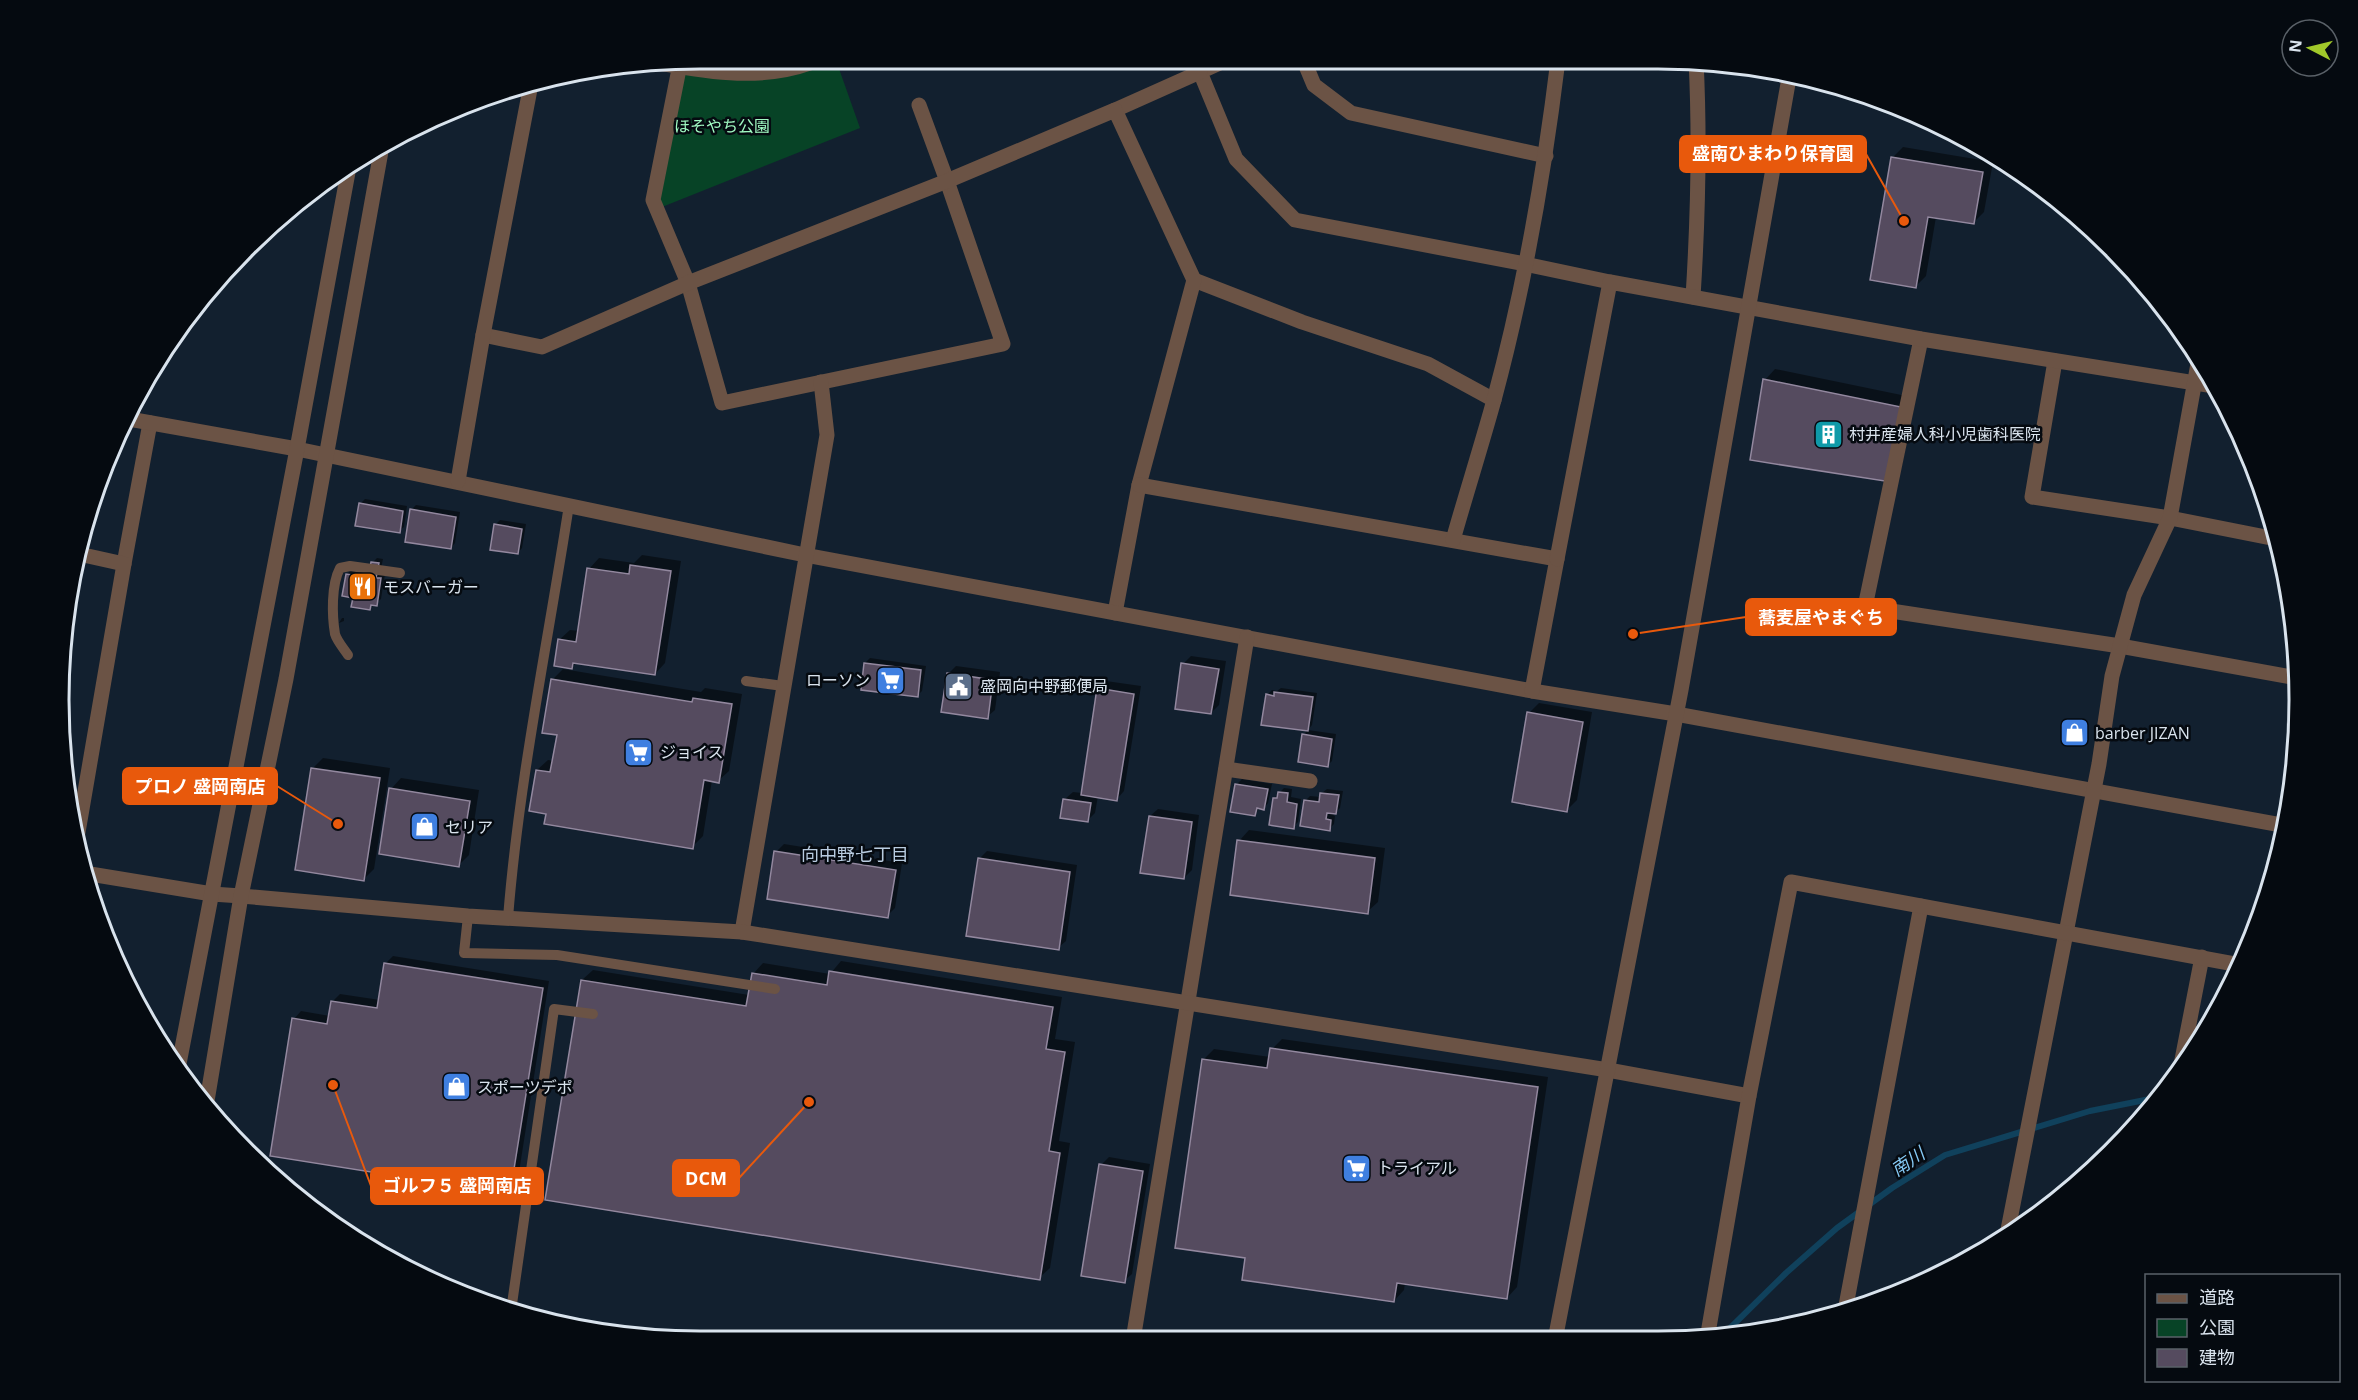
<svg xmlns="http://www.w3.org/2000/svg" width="2358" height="1400" font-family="'Open Sans','Noto Sans JP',sans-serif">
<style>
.green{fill:#074326}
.shadow{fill:#0007}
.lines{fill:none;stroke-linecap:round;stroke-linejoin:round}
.stream{stroke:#10415c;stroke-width:6}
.building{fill:#554b5f;stroke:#93889f;stroke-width:1.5}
.service{stroke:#6b5345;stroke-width:10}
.minor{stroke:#6b5345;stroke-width:15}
.tertiary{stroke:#6b5345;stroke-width:15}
.labels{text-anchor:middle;stroke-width:5;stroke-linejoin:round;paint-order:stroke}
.park-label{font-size:16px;fill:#a1fbc3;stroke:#050a10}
.poi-label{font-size:16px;fill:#d9e3ed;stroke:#050a10;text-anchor:start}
.neighbourhood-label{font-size:18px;fill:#b8cbdf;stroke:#050a10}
.water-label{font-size:18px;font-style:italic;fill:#86caf6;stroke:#050a10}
.rim{fill:none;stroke:#d9e3ed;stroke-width:3}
.leader{fill:none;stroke:#e8590c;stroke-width:2}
.callout-dot{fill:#e8590c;stroke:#050a10;stroke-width:2}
.callout{fill:#e8590c;stroke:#e8590c;stroke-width:2}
.callout-label{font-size:18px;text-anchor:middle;font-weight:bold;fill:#fff}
</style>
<rect width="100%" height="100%" fill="#12202f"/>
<path class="green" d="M810 63H837L860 128 657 209 679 67 696 70Z"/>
<g class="shadow">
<path d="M1903 147 1993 162 1984 212 1973 223 1936 217 1926 276 1915 287 1892 158Z"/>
<path d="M1775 369 1916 398 1901 470 1765 380Z"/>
<path d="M365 499 407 506 404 527 399 531 360 504Z"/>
<path d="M416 505 460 512 455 543 451 548 411 510Z"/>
<path d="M500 520 526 524 522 548 518 553 495 525Z"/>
<path d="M642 555 681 561 665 663 655 674 577 662 571 668 559 640 570 630 579 631 589 569 599 558 634 563Z"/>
<path d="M377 558 383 559 380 573 385 574 381 599 369 609 354 596 347 574 352 570 370 572 372 563Z"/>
<path d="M342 618H344V621L339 623Z"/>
<path d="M1191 656 1226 661 1219 705 1211 713 1183 664Z"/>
<path d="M870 658 926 666 922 691 917 696 865 663Z"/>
<path d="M956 666 1000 672 995 710 987 717 948 674Z"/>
<path d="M563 669 701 692 705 688 742 694 729 771 718 781 712 780 703 836 692 847 548 813 537 770 548 760 554 761 558 734 552 680Z"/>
<path d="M1106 681 1141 686 1124 791 1117 799 1098 796 1095 813 1087 821 1065 799 1073 792 1082 793 1098 689Z"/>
<path d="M1281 688 1317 693 1312 725 1308 730 1267 695 1272 690 1277 691Z"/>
<path d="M1539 703 1592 712 1577 800 1567 810 1529 713Z"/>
<path d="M1308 730 1336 734 1332 761 1327 766 1303 735Z"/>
<path d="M323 758 390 768 374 869 364 879 297 869 313 768Z"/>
<path d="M401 778 479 790 469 855 459 865 391 789Z"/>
<path d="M1242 779 1272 784 1268 803 1264 808 1260 807 1255 815 1237 784Z"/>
<path d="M1284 788 1292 789 1291 797 1301 799 1298 822 1293 827 1274 798Z"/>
<path d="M1327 789 1343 791 1340 808 1333 815 1335 816 1334 824 1329 829 1305 801 1310 796 1321 797 1322 793Z"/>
<path d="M1158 809 1199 815 1192 870 1184 878 1150 816Z"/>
<path d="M1249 830 1385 848 1378 902 1367 912 1239 841Z"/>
<path d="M784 844 902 863 895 908 887 916 776 852Z"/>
<path d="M987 851 1077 865 1066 941 1058 948 979 859Z"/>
<path d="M393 956 549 981 517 1185 509 1193 294 1019 301 1011 330 1016 332 1002 340 994 380 1000 385 964Z"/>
<path d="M841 961 1062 997 1055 1039 1075 1042 1059 1141 1070 1143 1050 1268 1039 1278 547 1198 582 980 593 970 749 995 753 974 763 963 830 974Z"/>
<path d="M1282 1039 1548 1077 1517 1287 1507 1298 1405 1283 1404 1290 1394 1301 1247 1257 1203 1060 1214 1049 1270 1057 1272 1049Z"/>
<path d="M1109 1157 1150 1164 1132 1274 1124 1281 1101 1165Z"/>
</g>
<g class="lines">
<path class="stream" d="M1722 1336 1786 1273 1837 1228 1892 1188 1945 1155 2090 1111 2155 1098"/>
</g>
<g class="building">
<path d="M1891 157 1983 172 1974 224 1928 217 1916 288 1870 280Z"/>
<path d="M1763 379 1906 408 1891 482 1750 460Z"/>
<path d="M359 503 403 511 400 533 355 526Z"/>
<path d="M410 509 456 517 451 549 405 542Z"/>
<path d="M494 524 522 529 518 554 490 550Z"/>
<path d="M371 562 379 563 376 578H381L377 606 371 605 370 610 351 607 353 598 342 596 346 574 368 577Z"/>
<path d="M630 565 671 571 655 675 573 663 572 669 554 666 558 639 576 642 587 568 629 574Z"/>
<path d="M864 663 921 670 918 697 861 690Z"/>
<path d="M1181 663 1219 669 1211 714 1175 709Z"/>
<path d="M947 673 993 680 988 719 941 712Z"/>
<path d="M551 679 692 702 693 698 732 704 719 783 704 780 693 849 544 824 546 814 529 811 536 770 550 772 557 735 542 733Z"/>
<path d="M1097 688 1134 694 1117 801 1081 795Z"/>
<path d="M1274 692 1313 697 1308 731 1261 725 1266 694 1274 696Z"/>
<path d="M1527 712 1583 722 1567 812 1512 802Z"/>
<path d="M1302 734 1332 739 1328 767 1298 762Z"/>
<path d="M311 768 380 778 364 881 295 870Z"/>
<path d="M1235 784 1268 789 1264 810 1257 808 1255 816 1230 812Z"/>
<path d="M389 788 470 801 459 867 379 854Z"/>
<path d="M1278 792 1288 793 1287 802 1297 804 1294 829 1269 825 1273 798H1277Z"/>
<path d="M1320 793 1339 795 1336 814 1327 813 1326 819 1331 820 1330 831 1300 826 1304 800 1319 802Z"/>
<path d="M1063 799 1091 803 1088 822 1060 818Z"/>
<path d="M1149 816 1192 822 1184 879 1140 873Z"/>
<path d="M1237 840 1375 858 1368 914 1230 895Z"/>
<path d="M774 851 896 870 888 918 767 899Z"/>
<path d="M978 858 1070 872 1059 950 966 936Z"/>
<path d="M384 963 543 988 510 1194 270 1156 292 1018 327 1024 331 1001 377 1008Z"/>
<path d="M829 971 1053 1007 1046 1049 1065 1052 1049 1151 1060 1153 1040 1280 545 1200 581 980 746 1006 752 973 827 985Z"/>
<path d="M1270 1048 1538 1087 1507 1299 1397 1283 1394 1302 1242 1280 1245 1258 1175 1248 1202 1059 1267 1068Z"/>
<path d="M1099 1164 1143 1171 1125 1283 1081 1276Z"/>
</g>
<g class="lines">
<g class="service">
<path d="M348 655C344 649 337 641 335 634 332 616 331 585 340 568L350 566 400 573"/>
<path d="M746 681 783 686"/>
<path d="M468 916 464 953 557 955 775 989"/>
<path d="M508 918C519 779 548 642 569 505"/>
<path d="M511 1311 554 1009 593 1014"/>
</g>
<g class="minor">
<path d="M1304 61 1314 85 1351 113 1546 156"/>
<path d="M1222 62 1200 72 1236 159 1295 220 1525 264 1610 282"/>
<path d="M664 64C712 73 763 80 810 63"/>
<path d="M680 64 653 200 688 283 722 403 1003 344 947 181 919 105"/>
<path d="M1115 110 1200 72 1197 62"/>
<path d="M1194 280 1302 322 1428 364 1494 400"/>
<path d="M1693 297C1698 218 1700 139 1696 60"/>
<path d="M483 335 542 347 688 283 947 181 1115 110 1194 280 1139 485 1115 613"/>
<path d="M1921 339 1865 607 2120 646 2297 678"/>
<path d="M2055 361 2032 497 2170 518 2276 539"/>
<path d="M297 449 805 555 1532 691 1676 714 2287 826"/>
<path d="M458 481 483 335 531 84"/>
<path d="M1139 485 1557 559 1532 691"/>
<path d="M1453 540C1466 494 1481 447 1494 400 1524 289 1544 175 1558 60"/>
<path d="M1557 559 1610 282 1921 339 2214 386"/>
<path d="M124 564 150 423"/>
<path d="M1226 769 1310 781"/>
<path d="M76 844 124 564 79 554"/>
<path d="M84 873 212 894 241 896"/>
<path d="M742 932 827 435 821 382"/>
<path d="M1608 1070 1749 1096"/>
<path d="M2180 1070 2202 957"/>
<path d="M2007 1235 2099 764 2112 676 2134 595 2170 518 2199 358"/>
<path d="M1845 1311 1921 906"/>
<path d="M1707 1339 1749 1096 1791 882 2240 965"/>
<path d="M1133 1340 1247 637"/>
</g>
<g class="tertiary">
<path d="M129 419 297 449"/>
<path d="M241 896 468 916 742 932 1608 1070"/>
<path d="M178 1069 297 449 349 167"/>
<path d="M206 1107 241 896 286 679 382 146"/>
<path d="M1555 1340 1681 690 1789 78"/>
</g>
</g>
<defs>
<symbol id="building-square" viewBox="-11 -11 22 22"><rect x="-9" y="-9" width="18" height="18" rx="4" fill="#0f9aa8" stroke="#050a10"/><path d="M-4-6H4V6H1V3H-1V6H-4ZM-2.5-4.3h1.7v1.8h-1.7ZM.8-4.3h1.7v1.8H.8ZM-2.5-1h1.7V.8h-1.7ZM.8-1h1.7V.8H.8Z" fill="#fff"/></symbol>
<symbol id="restaurant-square" viewBox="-11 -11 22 22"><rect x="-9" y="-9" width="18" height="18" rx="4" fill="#e8710a" stroke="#050a10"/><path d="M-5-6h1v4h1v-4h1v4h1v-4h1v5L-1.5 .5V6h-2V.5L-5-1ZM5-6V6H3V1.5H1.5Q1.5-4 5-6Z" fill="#fff"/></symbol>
<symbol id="supermarket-square" viewBox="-11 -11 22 22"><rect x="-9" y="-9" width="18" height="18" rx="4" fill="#3f7fe0" stroke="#050a10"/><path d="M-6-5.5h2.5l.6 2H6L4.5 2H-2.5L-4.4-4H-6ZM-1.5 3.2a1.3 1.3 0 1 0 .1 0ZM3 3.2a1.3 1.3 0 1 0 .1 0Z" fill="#fff"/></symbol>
<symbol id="civic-square" viewBox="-11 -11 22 22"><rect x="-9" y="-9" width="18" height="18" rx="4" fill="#5c6f8a" stroke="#050a10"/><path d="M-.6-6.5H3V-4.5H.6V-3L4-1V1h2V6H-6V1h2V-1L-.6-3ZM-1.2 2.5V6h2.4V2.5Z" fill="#fff"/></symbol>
<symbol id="shop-square" viewBox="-11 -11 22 22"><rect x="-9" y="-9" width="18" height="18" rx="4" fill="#3f7fe0" stroke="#050a10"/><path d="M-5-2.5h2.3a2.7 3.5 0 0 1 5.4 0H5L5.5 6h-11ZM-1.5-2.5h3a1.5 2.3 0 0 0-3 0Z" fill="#fff"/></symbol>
</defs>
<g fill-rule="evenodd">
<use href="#building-square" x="1812" y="418" width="33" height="33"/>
<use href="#restaurant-square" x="346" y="570" width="33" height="33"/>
<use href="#supermarket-square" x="874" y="664" width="33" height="33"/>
<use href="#civic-square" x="942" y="670" width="33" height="33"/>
<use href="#shop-square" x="2058" y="716" width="33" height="33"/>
<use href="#supermarket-square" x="622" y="736" width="33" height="33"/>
<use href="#shop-square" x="408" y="810" width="33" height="33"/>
<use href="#shop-square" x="440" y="1070" width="33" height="33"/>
<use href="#supermarket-square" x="1340" y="1152" width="33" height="33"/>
</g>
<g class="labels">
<g class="park-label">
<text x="722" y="132">ほそやち公園</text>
</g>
<g class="poi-label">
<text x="1849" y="440">村井産婦人科小児歯科医院</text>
<text x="383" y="593">モスバーガー</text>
<text x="870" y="686" text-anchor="end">ローソン</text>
<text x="980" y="692">盛岡向中野郵便局</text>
<text x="2095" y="739">barber JIZAN</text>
<text x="660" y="758">ジョイス</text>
<text x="445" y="833">セリア</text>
<text x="477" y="1093">スポーツデポ</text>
<text x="1377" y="1174">トライアル</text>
</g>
<g class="neighbourhood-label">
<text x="855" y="861">向中野七丁目</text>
</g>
<g class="water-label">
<text transform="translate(1908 1162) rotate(-34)" y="6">南川</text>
</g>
</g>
<path d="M0 0H2358V1400H0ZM700 69H1658A631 631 0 0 1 2289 700V700A631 631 0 0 1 1658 1331H700A631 631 0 0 1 69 700V700A631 631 0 0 1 700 69Z" fill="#050a10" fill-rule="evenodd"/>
<path class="rim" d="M700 69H1658A631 631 0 0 1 2289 700V700A631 631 0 0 1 1658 1331H700A631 631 0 0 1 69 700V700A631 631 0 0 1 700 69Z"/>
<path class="leader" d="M1904 221L1866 154M1633 634L1746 617M338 824L277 786M809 1102L739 1178M333 1085L371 1186"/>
<g class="callout-dot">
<circle cx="1904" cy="221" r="6"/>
<circle cx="1633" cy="634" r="6"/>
<circle cx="338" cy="824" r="6"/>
<circle cx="809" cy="1102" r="6"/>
<circle cx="333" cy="1085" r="6"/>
</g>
<g class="callout">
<rect x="1680" y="136" width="186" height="36" rx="6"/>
<rect x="1746" y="599" width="150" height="36" rx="6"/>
<rect x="123" y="768" width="154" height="36" rx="6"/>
<rect x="673" y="1160" width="66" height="36" rx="6"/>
<rect x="371" y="1168" width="172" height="36" rx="6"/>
</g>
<g class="callout-label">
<text x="1773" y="160">盛南ひまわり保育園</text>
<text x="1821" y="624">蕎麦屋やまぐち</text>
<text x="200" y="793">プロノ 盛岡南店</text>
<text x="706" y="1185">DCM</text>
<text x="457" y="1192">ゴルフ５ 盛岡南店</text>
</g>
<rect x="2145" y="1274" width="195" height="108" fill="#050a10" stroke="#5a6168" stroke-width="1.5"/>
<rect x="2157" y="1294" width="30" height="9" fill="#6b5345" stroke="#5a6168" stroke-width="1.5"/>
<text x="2199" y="1304" font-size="18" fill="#d9e3ed">道路</text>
<rect x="2157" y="1319" width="30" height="18" fill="#074326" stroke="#5a6168" stroke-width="1.5"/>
<text x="2199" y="1334" font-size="18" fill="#d9e3ed">公園</text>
<rect x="2157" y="1349" width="30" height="18" fill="#554b5f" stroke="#5a6168" stroke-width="1.5"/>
<text x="2199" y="1364" font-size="18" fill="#d9e3ed">建物</text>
<g transform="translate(2310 48) rotate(277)"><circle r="28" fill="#050a10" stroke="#5a6168" stroke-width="1.5"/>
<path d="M0-4.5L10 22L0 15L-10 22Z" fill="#a1c92a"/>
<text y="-9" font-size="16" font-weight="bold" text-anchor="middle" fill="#d9e3ed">N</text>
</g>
</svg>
